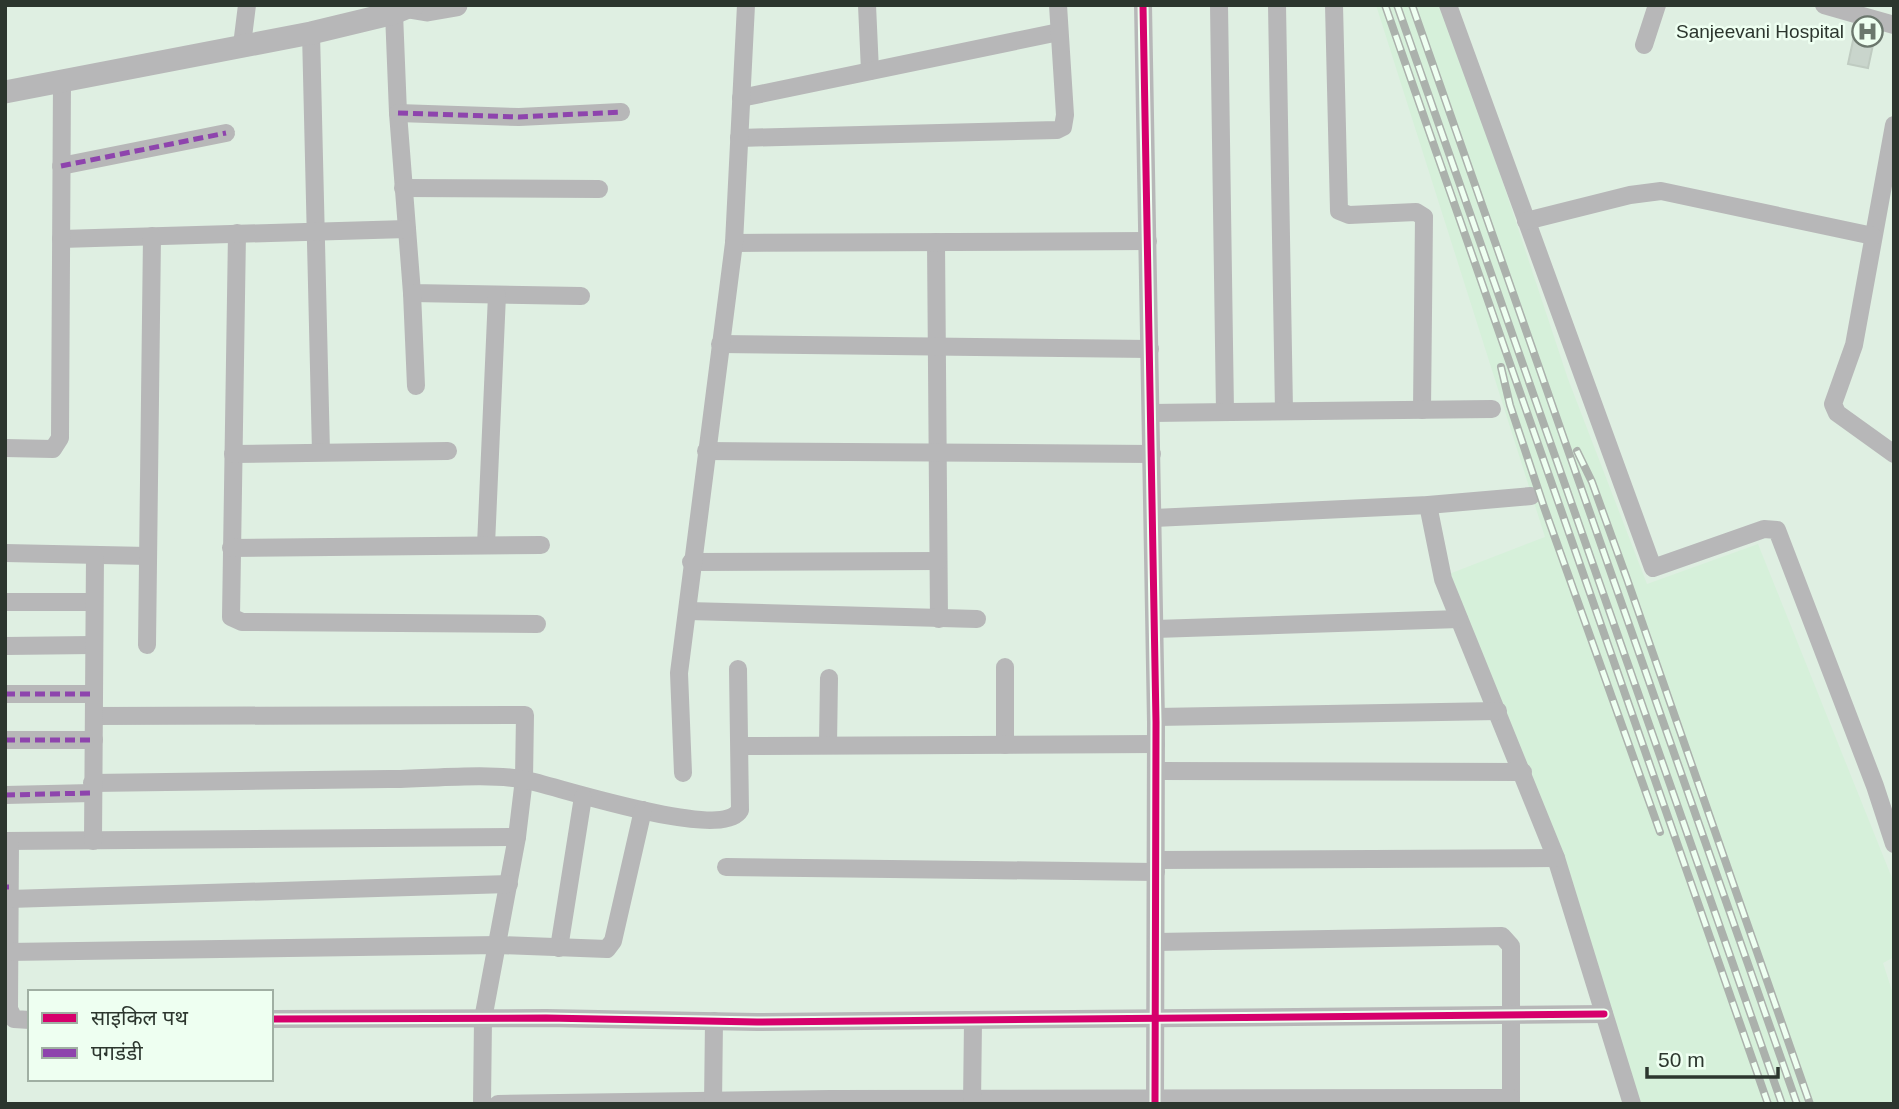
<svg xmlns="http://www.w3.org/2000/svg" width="1899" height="1109" font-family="Helvetica,'Noto Sans Devanagari',sans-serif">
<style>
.built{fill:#d6f0da}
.building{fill:#c9d5cc;stroke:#bfcbc1;stroke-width:2}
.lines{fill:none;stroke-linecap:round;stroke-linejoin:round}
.minor{stroke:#b7b7b8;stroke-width:18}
.tertiary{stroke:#b7b7b8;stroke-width:23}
.rail-casing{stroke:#abb1ac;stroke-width:8}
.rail{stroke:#eefff1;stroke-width:5;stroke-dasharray:16;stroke-linecap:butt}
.quiet{stroke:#8e44ad;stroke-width:5;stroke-dasharray:10 5;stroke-linecap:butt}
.cycleway-casing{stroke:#eefff1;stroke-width:11}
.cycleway{stroke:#d6006c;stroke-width:7}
.labels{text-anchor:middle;stroke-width:5;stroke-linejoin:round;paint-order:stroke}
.poi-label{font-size:19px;fill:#2c362e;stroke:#eefff1;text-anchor:end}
</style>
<rect width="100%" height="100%" fill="#dfefe2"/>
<path class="built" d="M1376 5H1444L1568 379 1647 584 1758 544 1894 883V957L1883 963 1894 997V1104H1638L1449 574 1545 537Z"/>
<path class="building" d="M1857 22 1877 26 1868 68 1848 64Z"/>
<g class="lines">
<g class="minor">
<path d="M867 5 870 71"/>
<path d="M1143 5 1156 722 1155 1104"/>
<path d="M1219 5 1225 412"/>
<path d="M1277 5 1284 411"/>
<path d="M1334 5 1339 211 1349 215 1416 212 1424 217 1422 410"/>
<path d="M1448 5 1653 568 1764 529 1777 530 1875 786 1894 844"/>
<path d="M1824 5 1894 25"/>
<path d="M394 13 398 113 412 293 581 296"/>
<path d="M311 33 321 452"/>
<path d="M242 45 247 5"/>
<path d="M1644 45 1657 5"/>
<path d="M741 98 1059 32"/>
<path d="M398 113 519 117 621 112"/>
<path d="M1894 125 1854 345 1833 404 1837 413 1894 454"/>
<path d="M739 138 1057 130 1063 127 1065 115 1058 5"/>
<path d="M61 166 226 133"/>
<path d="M403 188 599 189"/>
<path d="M1526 221 1630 195 1661 191 1873 236"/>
<path d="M237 233 231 617 242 622 537 624"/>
<path d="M61 239 407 229"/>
<path d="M936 242 939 619"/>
<path d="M734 243 1148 241"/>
<path d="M412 293 416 386"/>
<path d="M720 344 1150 349"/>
<path d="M1151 413 1492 409"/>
<path d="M5 448 53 449 60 438 62 81"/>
<path d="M706 451 1152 454"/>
<path d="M233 454 448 451"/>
<path d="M1428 505 1443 579 1556 858 1632 1104"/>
<path d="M1154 518 1428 505 1531 496"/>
<path d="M486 545 497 295"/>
<path d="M231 548 541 545"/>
<path d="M5 553 148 556"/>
<path d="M691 562 938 561"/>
<path d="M5 602H94"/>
<path d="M688 611 977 619"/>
<path d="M1155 629 1459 619"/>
<path d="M147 645 152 236"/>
<path d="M5 646 93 645"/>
<path d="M1005 667V745"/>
<path d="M5 694H94"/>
<path d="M94 716 525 715 524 779 517 837 483 1019 482 1104"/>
<path d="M1156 717 1498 711"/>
<path d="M5 740H94"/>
<path d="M828 745 829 678"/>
<path d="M740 746 1156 744"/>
<path d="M1156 771 1523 772"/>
<path d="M683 773 679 673 734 243 746 5"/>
<path d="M92 783C191 782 290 780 389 779 429 779 488 772 526 780 560 787 722 842 740 810L738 669"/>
<path d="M5 795 92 793"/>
<path d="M5 841 517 837"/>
<path d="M10 841 9 1009 14 1019 30 1020"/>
<path d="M93 841 95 555"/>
<path d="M1156 860 1556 858"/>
<path d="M726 867 1156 872"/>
<path d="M9 899 509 884"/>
<path d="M1156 942 1502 936 1511 946V1104"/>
<path d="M559 948 583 797"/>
<path d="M7 952 498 945 607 949 613 941 643 810"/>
<path d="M271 1019 546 1018 757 1022 1604 1014"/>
<path d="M498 1104 830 1099 1511 1098"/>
<path d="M713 1104 714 1021"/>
<path d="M972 1104 973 1021"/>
</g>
<g class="tertiary">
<path d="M409 7 427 10 456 5"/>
<path d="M5 92 311 33 394 13 413 5"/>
</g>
<defs>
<g id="rail">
<path d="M1385 5 1768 1104"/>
<path d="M1397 5 1782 1104"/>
<path d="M1412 5 1797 1104"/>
<path d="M1501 367 1510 405 1544 507 1660 832"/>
<path d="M1577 451 1592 482 1627 579 1810 1104"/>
</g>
</defs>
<use href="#rail" class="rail-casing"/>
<use href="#rail" class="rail"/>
<g class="quiet">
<path d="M398 113 519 117 621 112"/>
<path d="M61 166 226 133"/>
<path d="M5 694H94"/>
<path d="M5 740H94"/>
<path d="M5 795 92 793"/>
<path d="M5 887H9"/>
</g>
<defs>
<g id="cycleway">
<path d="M1143 5 1156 722 1155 1104"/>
<path d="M271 1019 546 1018 757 1022 1604 1014"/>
</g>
</defs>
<use href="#cycleway" class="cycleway-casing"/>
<use href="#cycleway" class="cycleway"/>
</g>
<defs>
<symbol id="hospital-ring" viewBox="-11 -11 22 22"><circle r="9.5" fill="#eefff1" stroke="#6b776d" stroke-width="1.5"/><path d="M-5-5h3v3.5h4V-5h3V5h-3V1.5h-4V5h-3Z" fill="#6b776d"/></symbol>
</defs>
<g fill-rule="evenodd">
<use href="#hospital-ring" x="1850" y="14" width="35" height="35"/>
</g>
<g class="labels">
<g class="poi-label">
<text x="1844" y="38">Sanjeevani Hospital</text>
</g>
</g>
<rect width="1899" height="1109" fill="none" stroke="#2c362e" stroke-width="14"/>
<rect x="28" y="990" width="245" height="91" fill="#eefff1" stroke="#a0afa3" stroke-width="2"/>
<rect x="42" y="1013" width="35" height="10" fill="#d6006c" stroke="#a0afa3" stroke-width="2"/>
<text x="91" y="1025" font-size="21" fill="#2c362e">साइकिल पथ</text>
<rect x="42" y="1048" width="35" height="10" fill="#8e44ad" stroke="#a0afa3" stroke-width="2"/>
<text x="91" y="1060" font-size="21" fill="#2c362e">पगडंडी</text>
<path d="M1647 1067v10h131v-10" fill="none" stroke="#2c362e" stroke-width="3.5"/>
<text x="1658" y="1067" font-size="21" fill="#2c362e" stroke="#eefff1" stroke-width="5" paint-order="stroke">50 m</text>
</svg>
